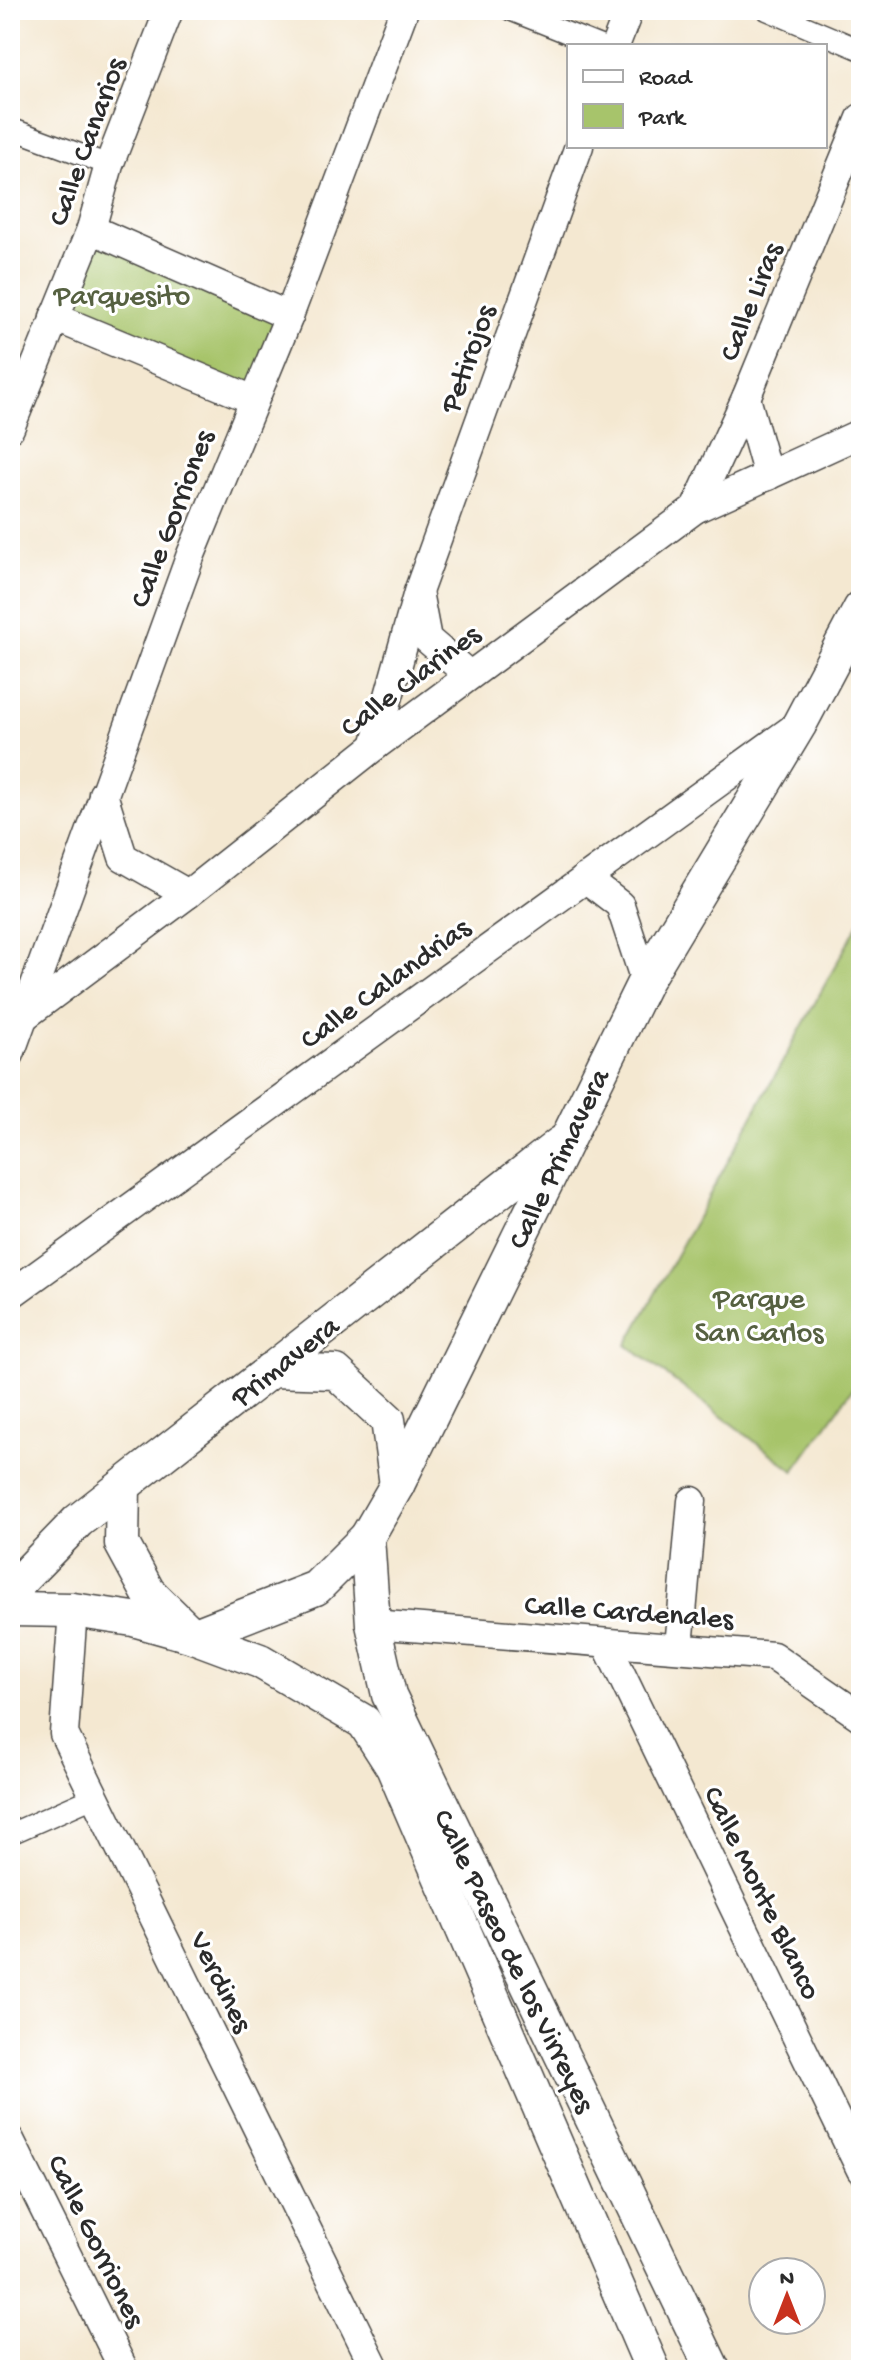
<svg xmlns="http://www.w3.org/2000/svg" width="871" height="2380" font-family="'Gochi Hand',sans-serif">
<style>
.green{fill:#a7c46b;stroke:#69784b;stroke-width:2}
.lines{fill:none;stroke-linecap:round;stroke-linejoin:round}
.pedestrian-casing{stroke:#494744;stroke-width:23}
.minor-casing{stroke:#494744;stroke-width:31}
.tertiary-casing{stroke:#494744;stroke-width:37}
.pedestrian{stroke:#fff;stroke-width:20}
.minor{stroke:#fff;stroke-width:28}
.tertiary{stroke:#fff;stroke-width:34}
.labels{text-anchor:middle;stroke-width:6;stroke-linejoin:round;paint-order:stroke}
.street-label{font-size:30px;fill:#2b2b2b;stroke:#fff}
.park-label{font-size:30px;fill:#566141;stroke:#fff}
</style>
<rect width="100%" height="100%" fill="#fff"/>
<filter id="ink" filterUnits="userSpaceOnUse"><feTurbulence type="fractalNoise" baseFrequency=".0125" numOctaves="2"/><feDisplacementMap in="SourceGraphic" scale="16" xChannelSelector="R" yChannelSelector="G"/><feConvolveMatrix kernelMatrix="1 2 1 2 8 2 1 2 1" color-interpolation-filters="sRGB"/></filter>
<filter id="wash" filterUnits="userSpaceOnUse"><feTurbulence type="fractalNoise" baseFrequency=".006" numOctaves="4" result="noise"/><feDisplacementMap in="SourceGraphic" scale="32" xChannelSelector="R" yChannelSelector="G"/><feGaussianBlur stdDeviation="1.8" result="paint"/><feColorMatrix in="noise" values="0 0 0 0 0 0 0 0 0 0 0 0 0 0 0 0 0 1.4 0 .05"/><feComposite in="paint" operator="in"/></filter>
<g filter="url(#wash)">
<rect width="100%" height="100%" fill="#f4e8d1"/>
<g class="green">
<path d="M91 229 289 316 254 400 54 317Z"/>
<path d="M861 919V1377L794 1471 627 1345Z"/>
</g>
</g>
<g filter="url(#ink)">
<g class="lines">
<defs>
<g id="pedestrian">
<path d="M510 10 600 46"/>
<path d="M767 10 861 50"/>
<path d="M10 128 109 165"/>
<path d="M10 1834 94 1797"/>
</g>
<g id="minor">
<path d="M615 46 629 10"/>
<path d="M91 229 289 316"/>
<path d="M54 317 254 400"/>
<path d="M746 398 768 476"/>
<path d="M10 428 91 229 109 165 169 10"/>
<path d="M695 509 746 398 861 118"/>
<path d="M419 597 427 639 469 675"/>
<path d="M375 746 418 592 579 146"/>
<path d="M103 794 123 857 188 894"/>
<path d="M585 878 620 905 645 981"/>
<path d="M22 1018 188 894 375 746 695 509 861 433"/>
<path d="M10 1054 190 557 289 316 404 10"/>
<path d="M10 1295 795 727"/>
<path d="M73 1610 64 1734 376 2370"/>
<path d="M373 1624 773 1656 861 1717"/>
<path d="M606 1643 861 2170"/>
<path d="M679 1647 692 1501"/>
<path d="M10 2140 124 2370"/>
</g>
<g id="tertiary">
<path d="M270 1370 336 1372 388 1420 397 1485"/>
<path d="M123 1486 122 1544 148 1592 190 1633"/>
<path d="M367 1537 373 1624 389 1695 713 2370"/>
<path d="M10 1591 78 1521 560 1144"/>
<path d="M10 1609 73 1610 133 1619 193 1636 260 1661 364 1722 393 1767 653 2370"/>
<path d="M193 1636 316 1588 367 1537 397 1485 645 981 799 725 861 608"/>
</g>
</defs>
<use href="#pedestrian" class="pedestrian-casing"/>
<use href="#minor" class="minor-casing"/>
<use href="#tertiary" class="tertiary-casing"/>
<use href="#pedestrian" class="pedestrian"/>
<use href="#minor" class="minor"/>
<use href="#tertiary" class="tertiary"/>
</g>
</g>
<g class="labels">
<g class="street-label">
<text transform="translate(85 141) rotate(-70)" y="10">Calle Canarios</text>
<text transform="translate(749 301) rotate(-68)" y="10">Calle Liras</text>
<text transform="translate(466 358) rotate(-70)" y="10">Petirojos</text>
<text transform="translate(170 518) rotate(-69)" y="10">Calle Gorriones</text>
<text transform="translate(409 679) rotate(-37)" y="10">Calle Clarines</text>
<text transform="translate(384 982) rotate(-36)" y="10">Calle Calandrias</text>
<text transform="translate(557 1158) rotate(-64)" y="10">Calle Primavera</text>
<text transform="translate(284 1360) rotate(-38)" y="10">Primavera</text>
<text transform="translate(629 1610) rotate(4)" y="10">Calle Cardenales</text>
<text transform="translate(764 1892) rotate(64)" y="10">Calle Monte Blanco</text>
<text transform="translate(516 1960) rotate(64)" y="10">Calle Paseo de los Virreyes</text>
<text transform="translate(223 1981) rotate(64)" y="10">Verdines</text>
<text transform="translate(98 2240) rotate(64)" y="10">Calle Gorriones</text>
</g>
<g class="park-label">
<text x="122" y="304">Parquesito</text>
<text x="759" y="1307">Parque<tspan x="759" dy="34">San Carlos</tspan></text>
</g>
</g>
<rect width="871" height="2380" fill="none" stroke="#fff" stroke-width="40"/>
<rect x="567" y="44" width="260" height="104" fill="#ffffff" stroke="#aaaaaa" stroke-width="2"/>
<rect x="583" y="70" width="40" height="12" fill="#ffffff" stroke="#aaaaaa" stroke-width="2"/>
<text x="639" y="84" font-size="24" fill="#2b2b2b">Road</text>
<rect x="583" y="104" width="40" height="24" fill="#a7c46b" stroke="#aaaaaa" stroke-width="2"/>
<text x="639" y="124" font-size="24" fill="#2b2b2b">Park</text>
<g transform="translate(787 2296)"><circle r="38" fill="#ffffff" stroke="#aaaaaa" stroke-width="2"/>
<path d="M0-6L14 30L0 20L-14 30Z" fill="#c8321e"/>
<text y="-12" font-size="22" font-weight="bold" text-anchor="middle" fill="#2b2b2b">N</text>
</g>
</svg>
